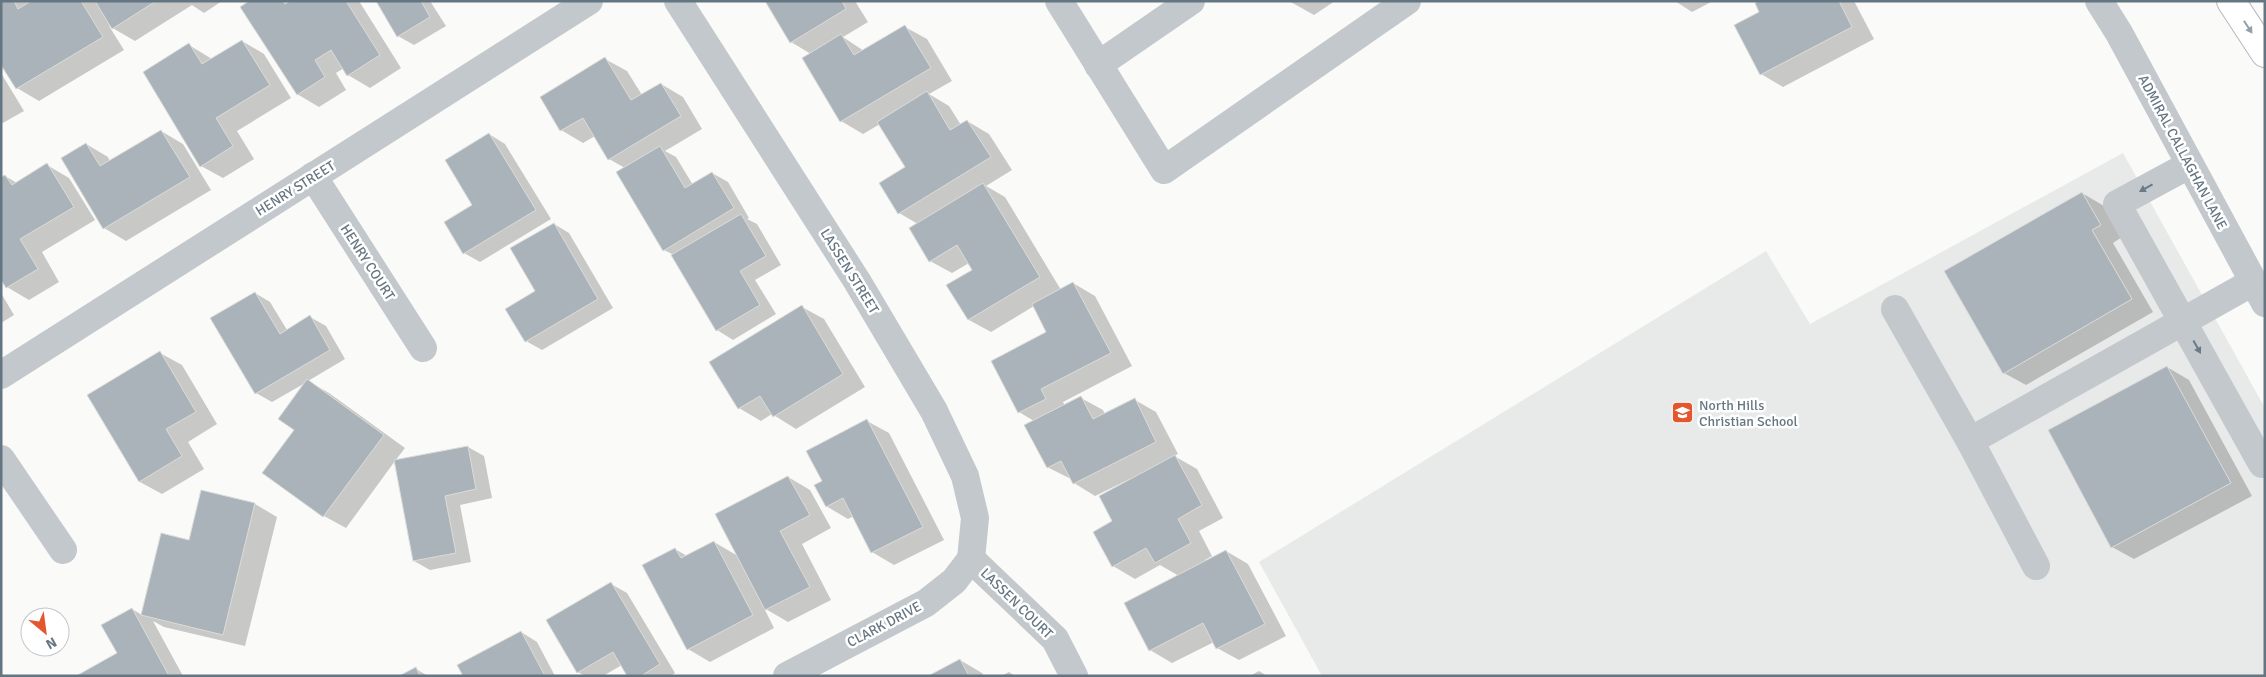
<svg xmlns="http://www.w3.org/2000/svg" width="2266" height="677" font-family="Signika,sans-serif">
<style>
.built{fill:#e8e9e9}
.shadow{fill:#0003}
.building{fill:#aab3b9;stroke:#dcdcda}
.lines{fill:none;stroke-linecap:round;stroke-linejoin:round}
.highway-casing{stroke:#b4b9bd;stroke-width:30}
.minor{stroke:#c3c8cc;stroke-width:28}
.highway{stroke:#fff;stroke-width:28}
.oneway{fill:#939fa8}
.oneway2{fill:#6a7a87}
.labels{text-anchor:middle;stroke-width:5;stroke-linejoin:round;paint-order:stroke}
.street-label{font-size:14px;fill:#657683;stroke:#fff}
.poi-label{font-size:14px;fill:#657683;stroke:#fff;text-anchor:start}
</style>
<rect width="100%" height="100%" fill="#fafaf8"/>
<path class="built" d="M2123 153 2265 408V676H1322L1259 562 1766 251 1810 324Z"/>
<g class="shadow">
<path d="M1 1H27L29 4 34 1H222L204 13 192 5 135 41 109 26 124 50 39 101 17 88Z"/>
<path d="M252 1H359L401 68 370 88 348 75 344 68 336 73 346 90 319 107 297 94Z"/>
<path d="M378 1H430L446 26 414 45 398 36Z"/>
<path d="M766 1H855L868 22 843 37 864 51 905 27 927 39 952 81 929 94 949 106 961 125 967 121 989 134 1012 170 986 186 1005 197 1061 290 1073 283 1095 296 1132 366 1063 402 1065 406 1081 398 1103 410 1105 414 1135 400 1156 412 1178 454 1174 456 1197 469 1223 518 1199 531 1212 556 1205 560 1206 562 1226 551 1248 564 1286 636 1239 660 1217 648 1214 642 1172 663 1150 650 1179 576 1160 565 1135 579 1113 566 1114 522 1131 481 1130 479 1095 496 1074 483 1071 479 1047 467 1034 421 1019 412 992 361 1048 332 1034 306 991 332 969 320 973 271 969 263 952 273 930 261 918 224 899 213 906 167 880 124 863 134 841 121 803 58 811 54 791 42Z"/>
<path d="M1289 1H1335L1314 15Z"/>
<path d="M1675 1H1713L1692 12Z"/>
<path d="M1761 1H1854L1874 39 1783 87 1761 74Z"/>
<path d="M242 41 264 54 291 98 237 131 254 159 223 178 201 166 189 45 212 59Z"/>
<path d="M605 59 627 71 642 95 661 84 683 97 702 129 665 151 676 157 693 185 712 173 728 182 749 218 747 219 757 224 781 265 755 280 776 314 733 340 717 330 672 254 664 250 625 168 609 159 595 136 583 143 561 130Z"/>
<path d="M1 73 24 111 1 124Z"/>
<path d="M161 131 183 144 211 190 126 241 104 228 86 144 108 157 110 162Z"/>
<path d="M489 134 505 144 551 219 480 262 464 253Z"/>
<path d="M47 165 69 178 95 220 42 252 59 282 29 300 7 287 5 176 17 183Z"/>
<path d="M2082 193 2104 206 2122 237 2113 243 2153 312 2026 385 2004 373Z"/>
<path d="M554 224 569 233 613 308 542 350 526 341Z"/>
<path d="M1 293 14 315 1 323Z"/>
<path d="M255 293 270 302 287 330 310 317 326 326 345 359 308 381 329 393 405 448 395 461 468 447 484 456 492 498 460 505 471 562 430 570 414 561 395 461 346 528 324 516 264 472 295 430 307 382 272 402 256 393Z"/>
<path d="M802 307 824 319 865 387 796 429 772 414 761 421 739 408Z"/>
<path d="M160 353 182 365 217 424 188 442 204 469 162 494 140 482Z"/>
<path d="M2167 367 2189 380 2252 496 2134 559 2112 547Z"/>
<path d="M867 421 889 433 944 540 894 565 872 552 854 516 848 519 826 506Z"/>
<path d="M788 477 810 490 831 528 802 544 831 600 788 622 764 608 774 628 710 662 688 649 644 566 675 549 687 556 714 542 738 556Z"/>
<path d="M202 492 255 504 277 517 245 646 164 627 153 621 183 676H79L119 654 132 609 142 615 162 535 190 541Z"/>
<path d="M611 584 627 593 675 673 671 676H628L622 665 603 676H585L578 672Z"/>
<path d="M521 632 537 642 555 676H464Z"/>
<path d="M960 660 982 673 984 676H931Z"/>
<path d="M416 669 428 676H402Z"/>
<path d="M1259 671 1267 676H1250Z"/>
<path d="M1009 672 1015 676H1001Z"/>
</g>
<g class="building">
<path d="M1 1H14L18 9 31 1H81L103 37 16 89 1 65Z"/>
<path d="M95 1H156L112 29Z"/>
<path d="M249 1H283L285 4 290 1H346L380 55 347 76 331 50 315 60 325 77 297 95 240 7Z"/>
<path d="M376 1H421L430 17 397 37Z"/>
<path d="M765 1H842L846 9 790 43Z"/>
<path d="M1758 1H1839L1852 27 1760 75 1734 25 1759 12 1755 3Z"/>
<path d="M905 25 931 68 840 122 802 58 841 34 854 55Z"/>
<path d="M242 40 270 85 216 118 233 146 200 167 143 72 189 43 202 64Z"/>
<path d="M605 57 631 100 661 83 681 116 608 160 583 118 560 131 540 97Z"/>
<path d="M927 91 950 130 967 120 991 157 898 214 879 183 905 167 877 122Z"/>
<path d="M161 130 190 177 103 229 61 158 86 143 100 166Z"/>
<path d="M489 133 536 210 463 254 444 222 472 205 445 160Z"/>
<path d="M660 146 685 188 712 172 734 208 663 251 616 172Z"/>
<path d="M47 163 74 207 20 239 38 269 6 288 1 280V177L5 175 12 185Z"/>
<path d="M983 183 1040 277 968 320 946 285 972 270 957 245 929 262 909 228Z"/>
<path d="M2082 192 2101 225 2092 230 2132 299 2003 374 1944 271Z"/>
<path d="M741 214 766 256 740 271 760 305 716 331 671 255Z"/>
<path d="M554 223 598 299 525 342 505 309 535 291 510 248Z"/>
<path d="M1073 282 1111 353 1041 389 1046 399 1018 413 991 361 1046 332 1032 304Z"/>
<path d="M255 292 280 334 310 315 330 350 255 394 210 318Z"/>
<path d="M802 305 843 374 773 417 760 396 738 409 709 362Z"/>
<path d="M160 351 196 412 166 429 182 456 139 482 87 395Z"/>
<path d="M2167 366 2231 483 2111 548 2048 430Z"/>
<path d="M307 379 384 435 323 517 262 473 294 430 278 419Z"/>
<path d="M1081 396 1093 419 1135 398 1156 442 1073 484 1061 461 1047 468 1024 425Z"/>
<path d="M867 419 923 527 871 553 843 498 826 507 814 485 822 481 806 451Z"/>
<path d="M468 446 476 489 445 496 456 553 413 561 394 460Z"/>
<path d="M1175 455 1202 505 1178 519 1191 543 1155 563 1146 548 1112 567 1093 532 1112 521 1099 496Z"/>
<path d="M788 476 810 515 780 531 810 587 765 610 715 514Z"/>
<path d="M201 490 255 503 223 635 141 615 161 533 189 540Z"/>
<path d="M714 541 753 615 687 650 642 565 675 548 681 558Z"/>
<path d="M1226 550 1265 624 1216 649 1203 623 1149 651 1124 603Z"/>
<path d="M611 582 660 664 641 676H627L613 652 577 673 546 620Z"/>
<path d="M132 608 169 676H76L117 653 101 625Z"/>
<path d="M521 631 545 676H463L457 665Z"/>
<path d="M960 659 969 676H928Z"/>
<path d="M416 667 420 676H399Z"/>
</g>
<g class="lines">
<defs>
<path id="highway" d="M2231 1 2265 53"/>
</defs>
<use href="#highway" class="highway-casing"/>
<g class="minor">
<path d="M678 1 857 281 934 411 965 476 975 518 971 559"/>
<path d="M1059 1 1164 170 1407 1"/>
<path d="M2099 1 2119 33 2265 303"/>
<path d="M1098 65 1191 1"/>
<path d="M2189 165 2117 204 2262 464 2265 463"/>
<path d="M313 176 423 348"/>
<path d="M1895 309 1970 441"/>
<path d="M1 375 589 1"/>
<path d="M1 459 63 550"/>
<path d="M971 559 1055 639 1074 676"/>
<path d="M2036 566 1970 441 2253 282"/>
<path d="M787 676 926 603 954 581 971 559"/>
</g>
<use href="#highway" class="highway"/>
</g>
<defs><path id="oneway-solid" d="M-6-.8H1V-3.2L6.5 0L1 3.2V.8H-6Z" transform="scale(1.25)"/></defs>
<use class="oneway" href="#oneway-solid" transform="translate(2248 27) rotate(57)"/>
<g class="oneway2">
<use href="#oneway-solid" transform="translate(2146 188) rotate(151)"/>
<use href="#oneway-solid" transform="translate(2197 347) rotate(61)"/>
</g>
<defs>
<symbol id="school-square" viewBox="-11 -11 22 22"><rect x="-9" y="-9" width="18" height="18" rx="4" fill="#e4572e" stroke="#fff"/><path d="M0-5L7-2L0 1L-7-2ZM-4 1L0 2.5L4 1V4Q0 6-4 4Z" fill="#fff"/></symbol>
</defs>
<g fill-rule="evenodd">
<use href="#school-square" x="1670" y="400" width="25" height="25"/>
</g>
<g class="labels">
<g class="street-label">
<text transform="translate(2183 152) rotate(62)" y="5">ADMIRAL CALLAGHAN LANE</text>
<text transform="translate(295 188) rotate(-32)" y="5">HENRY STREET</text>
<text transform="translate(368 262) rotate(57)" y="5">HENRY COURT</text>
<text transform="translate(850 271) rotate(58)" y="5">LASSEN STREET</text>
<text transform="translate(1017 603) rotate(44)" y="5">LASSEN COURT</text>
<text transform="translate(884 624) rotate(-28)" y="5">CLARK DRIVE</text>
</g>
<g class="poi-label">
<text x="1699" y="410">North Hills<tspan x="1699" dy="16">Christian School</tspan></text>
</g>
</g>
<rect width="2266" height="677" fill="none" stroke="#657683" stroke-width="5"/>
<g transform="translate(45 632) rotate(151)"><circle r="24" fill="#ffffff" stroke="#c1c8cd"/>
<path d="M0-4L9 19L0 12L-9 19Z" fill="#e4572e"/>
<text y="-8" font-size="14" font-weight="bold" text-anchor="middle" fill="#657683">N</text>
</g>
</svg>
